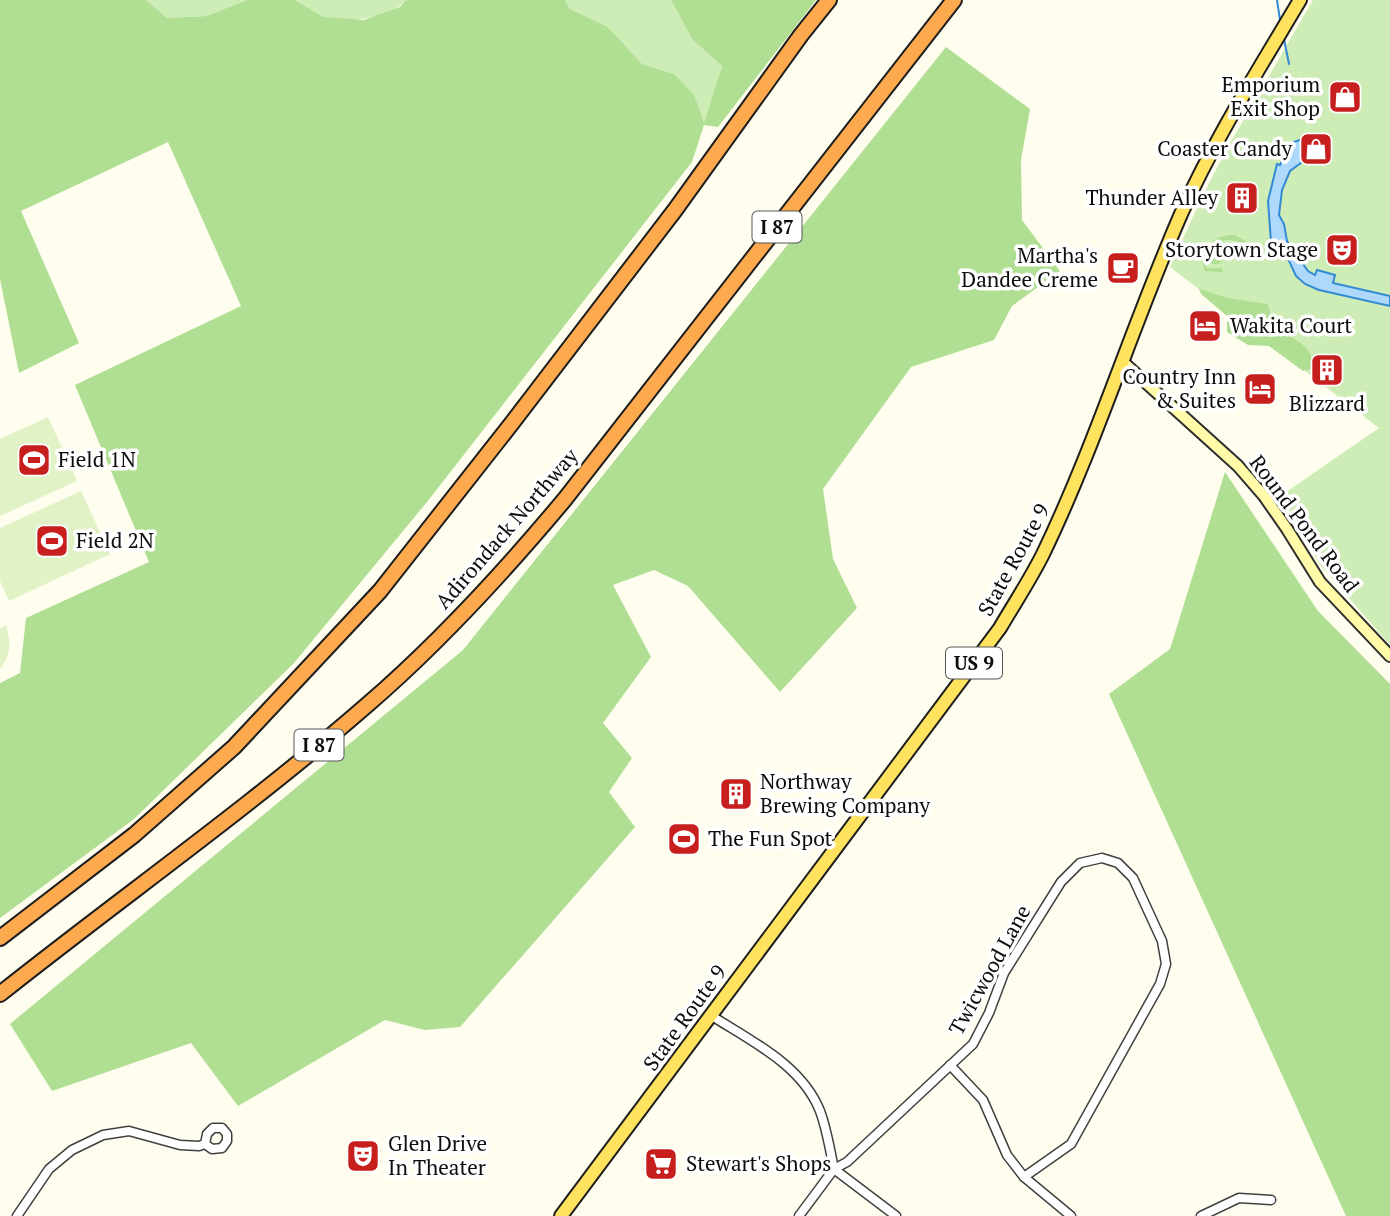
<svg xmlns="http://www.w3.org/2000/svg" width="1390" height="1216" font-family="'PT Serif',serif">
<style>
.green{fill:#ceecb5}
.forest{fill:#b0de93}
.pitch{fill:#e1f2c7}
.water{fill:#afd9fa;stroke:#328ad5;stroke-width:2}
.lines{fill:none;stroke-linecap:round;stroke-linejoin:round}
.stream{stroke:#328ad5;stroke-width:2}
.street-casing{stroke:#404040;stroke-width:11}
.secondary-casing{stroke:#2f2f2f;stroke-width:14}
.primary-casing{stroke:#1e1e1e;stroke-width:16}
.highway-casing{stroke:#1e1e1e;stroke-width:18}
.street{stroke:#fff;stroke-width:8}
.secondary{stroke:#fffba9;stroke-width:10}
.primary{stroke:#ffe25e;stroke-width:12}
.highway{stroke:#fda94e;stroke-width:14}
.labels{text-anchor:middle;stroke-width:7;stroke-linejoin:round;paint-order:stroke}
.shield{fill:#fff;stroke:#565656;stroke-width:2}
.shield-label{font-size:19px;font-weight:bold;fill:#0d0d0d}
.poi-label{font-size:21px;fill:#0d0d0d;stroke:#fff;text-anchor:start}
.street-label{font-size:21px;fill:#0d0d0d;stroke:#fff}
</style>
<rect width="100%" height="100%" fill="#fffdee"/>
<g class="green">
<path d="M146 0H247L207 16 167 18Z"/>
<path d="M295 0H406C390 19 346 24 323 17 314 14 304 5 295 0Z"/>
<path d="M565 0H671L692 39 722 66 704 124 674 74 642 64 608 27 570 9Z"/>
<path d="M1313 0H1390V645L1321 566 1279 497 1379 428 1170 267 1201 199 1226 150Z"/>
</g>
<g class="forest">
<path d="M0 0H146L167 18 207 16 247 0H295L323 17 364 20 400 7 406 0H565L570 9 608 27 642 64 674 74 694 95 704 123 722 66 692 39 671 0H816L718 127 704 125 692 162 427 502 294 663 134 819 0 918V683L20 673 26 618 149 562 75 385 241 306 168 142 21 211 79 343 19 373 0 279Z"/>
<path d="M946 47 1030 109 1021 160 1022 220 1060 271 1012 306 994 340 911 367 823 489 833 559 857 608 780 692 688 586 654 570 613 585 651 657 603 723 632 758 609 792 635 827 460 1027 425 1030 385 1020 238 1106 191 1043 52 1091 10 1024 463 650Z"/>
<path d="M1235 235 1249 243C1230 242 1224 234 1212 250 1208 257 1205 257 1204 265L1207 268H1222L1223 272 1205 271 1201 259C1207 242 1217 235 1235 235Z"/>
<path d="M1230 243 1234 245 1230 254 1219 264H1207L1218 245Z"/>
<path d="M1199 289 1228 298 1267 304C1271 310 1270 318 1275 324 1288 340 1317 343 1311 369L1303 371 1269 346 1248 345 1227 332V316L1201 294Z"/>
<path d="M1225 472 1318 611 1390 684V1216H1346L1109 694 1170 649Z"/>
</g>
<g class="pitch">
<path d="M48 417 77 481 0 516V439Z"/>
<path d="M81 491 110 554 9 601 0 581V528Z"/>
<path d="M6 625C11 642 11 655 0 669V628Z"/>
</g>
<path class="water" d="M1302 139 1309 146 1305 160 1290 171 1282 190 1279 215 1284 224 1287 241 1308 271 1315 275 1317 270 1335 275 1333 283 1390 296V306L1319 290 1305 284 1296 276 1284 250 1271 242 1268 201 1277 164 1280 165 1289 144Z"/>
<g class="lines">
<g class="stream">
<path d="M1277 0 1280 20"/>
<path d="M1284 39 1289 64"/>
</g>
<defs>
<g id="street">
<path d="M712 1016C751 1041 802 1065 820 1111 827 1130 830 1150 834 1169L799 1216"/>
<path d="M950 1065 983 1100 1007 1155 1024 1177 1071 1216"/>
<path d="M17 1216 49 1169 72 1150 103 1135 129 1131 180 1145 199 1146 205 1144 212 1149 222 1148 227 1141V1134L222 1128H213L207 1134 205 1144"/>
<path d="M896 1216 834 1169 847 1162 973 1044 989 1013 1004 973 1061 882 1080 863 1102 858 1118 863 1133 878 1162 941 1166 964 1160 984 1071 1144 1024 1177"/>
<path d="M1201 1216 1239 1198 1271 1200"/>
</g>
<path id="secondary" d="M1123 362 1238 466 1264 496 1287 529 1320 582 1390 656"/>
<path id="primary" d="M561 1216 1000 628C1014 604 1030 580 1043 554 1096 444 1132 326 1181 214 1214 140 1259 69 1300 0"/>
<g id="highway">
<path d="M0 938 134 835 234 747 380 591 512 423 675 210 801 35 829 0"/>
<path d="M0 994C122 897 250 807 367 705 439 643 504 572 565 499L954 0"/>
</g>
</defs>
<use href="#street" class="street-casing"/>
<use href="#secondary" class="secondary-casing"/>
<use href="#primary" class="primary-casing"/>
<use href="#highway" class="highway-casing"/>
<use href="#street" class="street"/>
<use href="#secondary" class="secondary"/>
<use href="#primary" class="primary"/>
<use href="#highway" class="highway"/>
</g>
<defs>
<symbol id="shop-square" viewBox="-11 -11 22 22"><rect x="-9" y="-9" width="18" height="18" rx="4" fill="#c61f1d" stroke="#fff"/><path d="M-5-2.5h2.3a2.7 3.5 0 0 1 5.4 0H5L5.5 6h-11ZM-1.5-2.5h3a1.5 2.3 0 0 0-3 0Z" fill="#fff"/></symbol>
<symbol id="building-square" viewBox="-11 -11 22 22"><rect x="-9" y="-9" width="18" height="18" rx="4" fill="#c61f1d" stroke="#fff"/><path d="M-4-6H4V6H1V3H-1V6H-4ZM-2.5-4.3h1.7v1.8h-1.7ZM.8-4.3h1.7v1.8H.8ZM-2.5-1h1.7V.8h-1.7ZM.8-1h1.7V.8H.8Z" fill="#fff"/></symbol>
<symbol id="theatre-square" viewBox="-11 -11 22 22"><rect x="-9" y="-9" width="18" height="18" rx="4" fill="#c61f1d" stroke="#fff"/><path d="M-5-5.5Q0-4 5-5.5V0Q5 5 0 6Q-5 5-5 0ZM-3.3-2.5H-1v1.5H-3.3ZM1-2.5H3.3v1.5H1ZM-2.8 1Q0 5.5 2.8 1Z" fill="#fff"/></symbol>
<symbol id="cafe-square" viewBox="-11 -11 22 22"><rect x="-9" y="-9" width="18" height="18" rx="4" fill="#c61f1d" stroke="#fff"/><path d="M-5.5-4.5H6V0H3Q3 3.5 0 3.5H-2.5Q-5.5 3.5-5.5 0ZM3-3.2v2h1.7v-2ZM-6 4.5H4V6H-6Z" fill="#fff"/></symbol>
<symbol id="hotel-square" viewBox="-11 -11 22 22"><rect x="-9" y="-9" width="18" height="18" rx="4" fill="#c61f1d" stroke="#fff"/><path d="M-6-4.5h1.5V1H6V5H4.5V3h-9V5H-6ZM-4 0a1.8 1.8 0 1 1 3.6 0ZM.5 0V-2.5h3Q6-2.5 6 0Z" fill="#fff"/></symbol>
<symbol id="stadium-square" viewBox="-11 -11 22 22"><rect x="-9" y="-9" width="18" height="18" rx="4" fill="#c61f1d" stroke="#fff"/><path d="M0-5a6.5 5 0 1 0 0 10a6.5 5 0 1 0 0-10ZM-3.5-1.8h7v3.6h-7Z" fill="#fff"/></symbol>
<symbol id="supermarket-square" viewBox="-11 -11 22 22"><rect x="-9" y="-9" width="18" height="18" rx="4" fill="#c61f1d" stroke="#fff"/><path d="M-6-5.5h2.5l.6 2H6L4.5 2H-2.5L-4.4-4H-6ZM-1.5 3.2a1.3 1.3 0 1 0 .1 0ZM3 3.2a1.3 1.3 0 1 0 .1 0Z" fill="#fff"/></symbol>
</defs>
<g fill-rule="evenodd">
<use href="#shop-square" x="1326" y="78" width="38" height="38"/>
<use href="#shop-square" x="1297" y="130" width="38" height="38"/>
<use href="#building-square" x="1223" y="179" width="38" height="38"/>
<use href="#theatre-square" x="1323" y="231" width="38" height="38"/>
<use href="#cafe-square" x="1104" y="249" width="38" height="38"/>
<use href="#hotel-square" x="1186" y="307" width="38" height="38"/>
<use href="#building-square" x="1308" y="351" width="38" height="38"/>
<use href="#hotel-square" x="1241" y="370" width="38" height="38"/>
<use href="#stadium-square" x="15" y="441" width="38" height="38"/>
<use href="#stadium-square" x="33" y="522" width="38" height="38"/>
<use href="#building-square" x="717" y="775" width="38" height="38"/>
<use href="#stadium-square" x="665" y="820" width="38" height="38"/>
<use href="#theatre-square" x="344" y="1137" width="38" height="38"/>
<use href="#supermarket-square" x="642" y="1145" width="38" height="38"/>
</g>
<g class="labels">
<g class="shield">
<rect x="752.5" y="211.5" width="49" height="31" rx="5"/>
<rect x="946" y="647.5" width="56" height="31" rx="5"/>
<rect x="294.5" y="729.5" width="49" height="31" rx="5"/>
</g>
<g class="shield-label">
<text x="777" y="234">I 87</text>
<text x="974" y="670">US 9</text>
<text x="319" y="752">I 87</text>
</g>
<g class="poi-label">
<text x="1320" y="92" text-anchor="end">Emporium<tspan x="1320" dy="24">Exit Shop</tspan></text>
<text x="1292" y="156" text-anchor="end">Coaster Candy</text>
<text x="1218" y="205" text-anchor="end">Thunder Alley</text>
<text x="1318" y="257" text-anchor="end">Storytown Stage</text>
<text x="1098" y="263" text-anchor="end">Martha's<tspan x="1098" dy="24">Dandee Creme</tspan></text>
<text x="1230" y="333">Wakita Court</text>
<text x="1236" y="384" text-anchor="end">Country Inn<tspan x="1236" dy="24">&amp; Suites</tspan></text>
<text x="1327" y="411" text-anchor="middle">Blizzard</text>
<text x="58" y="467">Field 1N</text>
<text x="76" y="548">Field 2N</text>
<text x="760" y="789">Northway<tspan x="760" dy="24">Brewing Company</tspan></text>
<text x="708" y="846">The Fun Spot</text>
<text x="388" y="1151">Glen Drive<tspan x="388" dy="24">In Theater</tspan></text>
<text x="686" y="1171">Stewart's Shops</text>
</g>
<g class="street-label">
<text transform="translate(1304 524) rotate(53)" y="7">Round Pond Road</text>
<text transform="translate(507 529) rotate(-49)" y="7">Adirondack Northway</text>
<text transform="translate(1014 560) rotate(-61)" y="7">State Route 9</text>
<text transform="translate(990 970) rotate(-61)" y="7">Twicwood Lane</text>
<text transform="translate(685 1018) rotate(-54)" y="7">State Route 9</text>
</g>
</g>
</svg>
